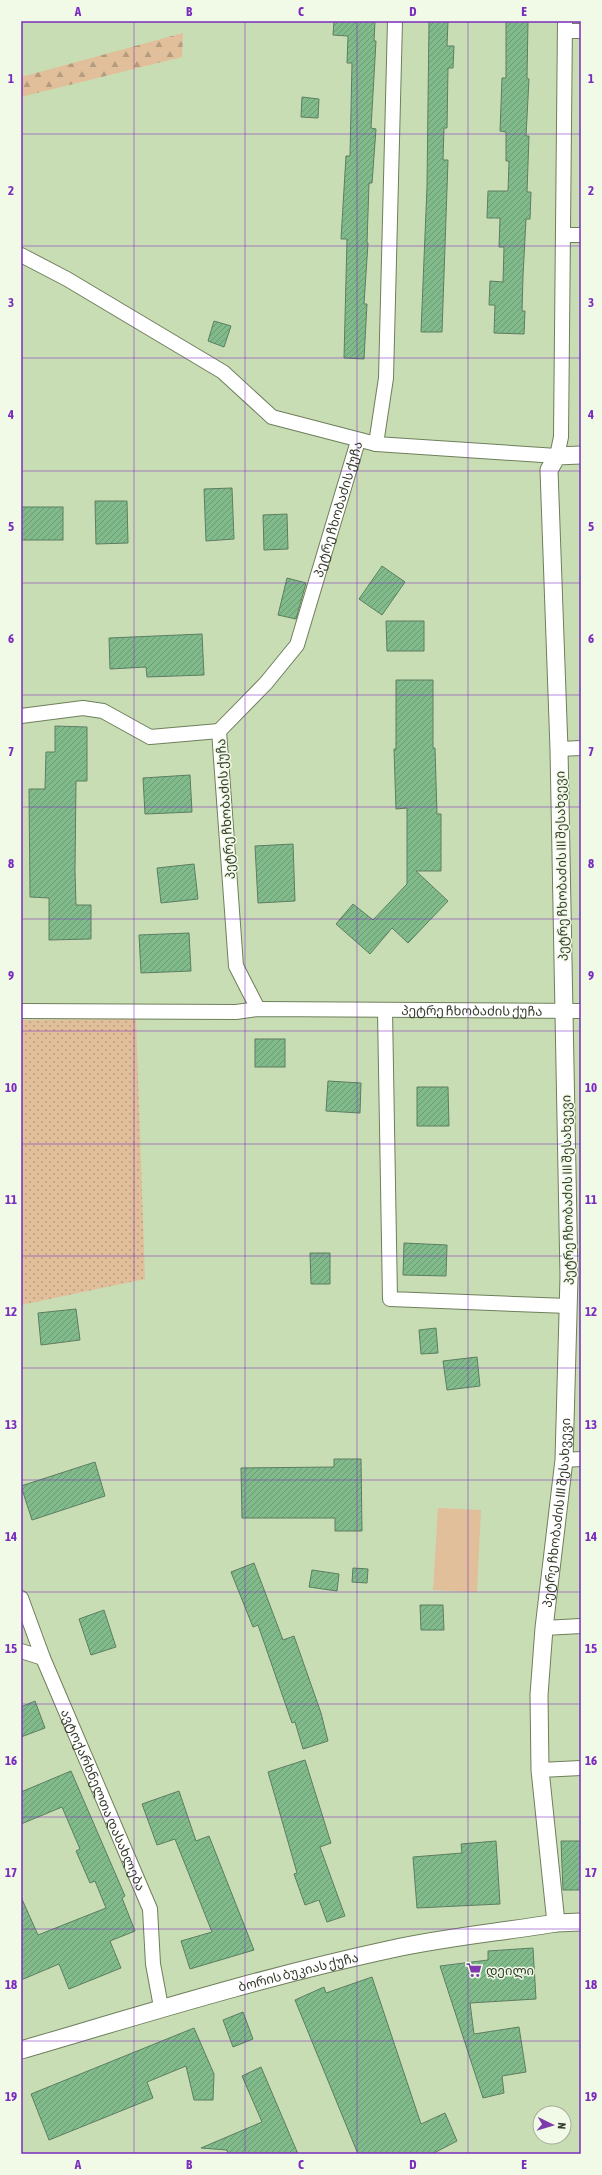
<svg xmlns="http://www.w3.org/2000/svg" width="602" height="2175" font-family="'Asap Condensed','Noto Sans Georgian',sans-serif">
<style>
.grass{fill:url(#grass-dots)}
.forest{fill:url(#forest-firs)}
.green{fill:#e0bf9a}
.building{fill:url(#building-hatch);stroke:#5c7e61}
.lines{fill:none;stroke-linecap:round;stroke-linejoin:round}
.minor-casing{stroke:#6e7f5b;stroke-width:16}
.tertiary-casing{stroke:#6e7f5b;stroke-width:19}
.minor{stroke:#fff;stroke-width:14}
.tertiary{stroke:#fff;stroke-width:17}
.grid{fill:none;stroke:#7b2cbf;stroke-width:1;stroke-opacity:0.55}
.labels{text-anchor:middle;stroke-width:3;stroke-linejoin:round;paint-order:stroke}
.street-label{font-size:13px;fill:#363d2d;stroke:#f0fae6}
.poi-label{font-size:13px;fill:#363d2d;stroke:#f0fae6;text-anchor:start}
.neatline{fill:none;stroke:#7b2cbf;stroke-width:1.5}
.grid-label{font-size:13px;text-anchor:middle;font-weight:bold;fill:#7b2cbf}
</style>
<defs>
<pattern id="grass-dots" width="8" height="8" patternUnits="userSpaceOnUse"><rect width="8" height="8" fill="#e0bf9a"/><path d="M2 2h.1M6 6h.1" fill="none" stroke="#b69c7e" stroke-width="1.8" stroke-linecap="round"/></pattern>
<pattern id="forest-firs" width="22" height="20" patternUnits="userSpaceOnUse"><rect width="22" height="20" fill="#e0bf9a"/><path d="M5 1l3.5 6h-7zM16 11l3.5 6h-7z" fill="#b69c7e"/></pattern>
<pattern id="building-hatch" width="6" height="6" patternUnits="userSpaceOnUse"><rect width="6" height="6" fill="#82bb8b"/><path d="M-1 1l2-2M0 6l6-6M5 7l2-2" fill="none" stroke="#6b9972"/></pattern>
</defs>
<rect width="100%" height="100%" fill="#c9ddb5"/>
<path class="grass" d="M136 1019 145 1279 21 1305V1020Z"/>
<path class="forest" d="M183 33 182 57 21 97V77Z"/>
<path class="green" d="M438 1508 481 1510 477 1592 433 1590Z"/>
<g class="building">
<path d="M334 21H375L374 41H376L371 128 376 129 372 183H369L367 243H368L364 304H367L364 359 344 358 347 239H341L346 156H350L352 63H347L348 36 333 35Z"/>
<path d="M429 21H448L447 46H454L453 68H448L447 128H444L443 160H448L442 332H421L427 187Z"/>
<path d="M506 21H528L527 78 529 79 526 136H529L527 192H531L530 219H526L523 276 522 311H525L524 334 494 333 495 305H489L490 281 503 282 504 247H499L500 218H487L488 191H508L509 161H506V132L500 131 502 78H506Z"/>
<path d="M302 97 319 99 318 118 301 117Z"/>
<path d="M214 321 231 326 224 347 208 341Z"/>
<path d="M232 488 234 539 206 541 204 489Z"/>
<path d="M95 501H127L128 543 96 544Z"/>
<rect x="21" y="507" width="42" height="33"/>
<path d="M287 514 288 549 264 550 263 515Z"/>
<path d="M382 566 405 582 382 615 359 599Z"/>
<path d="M287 578 306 583 296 619 278 615Z"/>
<path d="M386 621H424V651H387Z"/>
<path d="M202 634 204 675 147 677 146 667 110 669 109 638Z"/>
<path d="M396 680H433V748H435L437 814H441V871H416L448 901 408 943 392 928 370 954 336 924 353 904 373 920 407 884V808L396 809 394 749H396Z"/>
<path d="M55 726 87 727V781H76L75 870 76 905H91V939L49 940V898L30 897 29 789H45L46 752H55Z"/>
<path d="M190 775 192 812 145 814 143 778Z"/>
<path d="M293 844 295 901 258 903 255 846Z"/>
<path d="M194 864 198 899 161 903 157 868Z"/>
<path d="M189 933 191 971 141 973 139 935Z"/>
<rect x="255" y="1039" width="30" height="28"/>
<path d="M328 1081 361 1083 360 1113 326 1111Z"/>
<path d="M417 1087H448L449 1126H417Z"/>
<path d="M404 1243 447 1245 446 1276 403 1275Z"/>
<path d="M310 1253H330V1284H311Z"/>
<path d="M76 1309 80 1340 41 1345 38 1313Z"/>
<path d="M436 1328 438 1353 421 1354 419 1330Z"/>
<path d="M477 1357 480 1386 447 1390 443 1361Z"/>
<path d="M334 1459H361L362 1531H335V1518H242L241 1468 334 1467Z"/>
<path d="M95 1462 105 1496 32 1520 21 1486Z"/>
<path d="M254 1563 283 1640 294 1636 321 1713 328 1741 303 1749 295 1722 292 1723 258 1625 253 1627 231 1572Z"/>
<path d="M353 1568 368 1569 367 1583 352 1582Z"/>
<path d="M312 1570 339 1574 337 1591 309 1587Z"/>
<path d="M420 1605H443L444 1630H421Z"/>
<path d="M104 1610 116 1647 91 1655 79 1619Z"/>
<path d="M35 1701 45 1728 21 1737V1707Z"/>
<path d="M305 1760 331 1843 320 1847 345 1916 327 1922 319 1900 305 1905 294 1874 297 1873 268 1772Z"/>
<path d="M71 1771 125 1896 122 1898 135 1931 110 1941 121 1968 69 1989 59 1964 21 1980V1897L38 1935 106 1908 95 1881 90 1883 76 1851 80 1849 62 1807 21 1824V1792Z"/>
<path d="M179 1791 196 1841 209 1836 254 1950 190 1969 181 1941 212 1932 175 1839 157 1845 142 1804Z"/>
<path d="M496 1841 500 1904 417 1908 413 1857 462 1853 461 1844Z"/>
<path d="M561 1841H581V1890H563Z"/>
<path d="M533 1948 536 1999 470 2003 474 2034 519 2027 526 2072 502 2076 504 2093 483 2098 440 1966 488 1960V1951Z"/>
<path d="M372 1977 421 2124 445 2113 457 2141 432 2154H358L295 2000 324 1987 326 1993Z"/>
<path d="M243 2012 253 2039 233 2047 223 2020Z"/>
<path d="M194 2028 214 2074 213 2100H194L186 2066 147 2082 153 2098 49 2140 31 2094Z"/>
<path d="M261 2067 298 2154H228L227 2150 201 2148 262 2122 242 2076Z"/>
</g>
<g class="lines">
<defs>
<g id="minor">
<path d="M565 31H581"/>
<path d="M563 235H581"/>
<path d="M21 255 67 279 223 372 272 417 376 444 557 456 561 437 565 21"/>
<path d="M376 444 386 378 395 21"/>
<path d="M21 716 83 708 103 711 150 737 219 731"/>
<path d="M559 749 581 748"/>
<path id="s1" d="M258 1009 236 966 219 731 266 683 297 645 358 441"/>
<path id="s2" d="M21 1011 236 1012 258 1009 581 1011"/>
<path d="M385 1011 390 1299 568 1306"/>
<path d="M564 1460 581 1459"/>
<path id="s3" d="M21 1598 43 1658 150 1909 153 1964 161 2007"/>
<path d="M544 1628 581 1626"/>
<path d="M21 1651 43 1658"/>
<path d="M540 1770 581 1768"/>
</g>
<g id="tertiary">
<path id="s4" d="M556 1923 540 1770 539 1695 544 1628 564 1460 569 1277 559 749 549 470 557 456 581 455"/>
<path id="s5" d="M21 2050C144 2014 266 1976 392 1949 446 1937 502 1932 556 1923L581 1922"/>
</g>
</defs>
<use href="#minor" class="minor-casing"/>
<use href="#tertiary" class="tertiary-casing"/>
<use href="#minor" class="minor"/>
<use href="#tertiary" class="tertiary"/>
</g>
<path class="grid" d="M134 21V2154M245 21V2154M357 21V2154M468 21V2154M21 134H581M21 246H581M21 358H581M21 471H581M21 583H581M21 695H581M21 807H581M21 919H581M21 1031H581M21 1144H581M21 1256H581M21 1368H581M21 1480H581M21 1592H581M21 1704H581M21 1817H581M21 1929H581M21 2041H581"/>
<defs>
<symbol id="supermarket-bare" viewBox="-9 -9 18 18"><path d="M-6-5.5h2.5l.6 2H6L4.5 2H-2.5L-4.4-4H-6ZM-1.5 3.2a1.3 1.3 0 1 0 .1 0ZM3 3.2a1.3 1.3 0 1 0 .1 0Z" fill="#7f3aae" stroke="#f0fae6" stroke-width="2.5" paint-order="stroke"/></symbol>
</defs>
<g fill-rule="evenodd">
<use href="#supermarket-bare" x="463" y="1959" width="22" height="22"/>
</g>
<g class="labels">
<g class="street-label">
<text dy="5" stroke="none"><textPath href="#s1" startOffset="542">პეტრე ჩხობაძის ქუჩა</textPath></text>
<text transform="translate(225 809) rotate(-94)" y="5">პეტრე ჩხობაძის ქუჩა</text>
<text transform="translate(561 866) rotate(-91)" y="5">პეტრე ჩხობაძის III შესახვევი</text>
<text dy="5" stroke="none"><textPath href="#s2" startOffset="451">პეტრე ჩხობაძის ქუჩა</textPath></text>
<text transform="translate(567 1190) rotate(-91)" y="5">პეტრე ჩხობაძის III შესახვევი</text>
<text dy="5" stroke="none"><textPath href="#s4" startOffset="412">პეტრე ჩხობაძის III შესახვევი</textPath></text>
<text dy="5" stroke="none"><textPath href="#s3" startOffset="218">ავტოქარხნელთა დასახლება</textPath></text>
<text dy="5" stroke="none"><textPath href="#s5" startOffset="288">ბორის ბუკიას ქუჩა</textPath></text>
</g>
<g class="poi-label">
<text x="486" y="1975">დეილი</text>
</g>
</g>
<rect width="602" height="2175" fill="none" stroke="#f0fae6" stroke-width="44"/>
<g transform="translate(552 2125) rotate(95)"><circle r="19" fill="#f0fae6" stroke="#a6ae9c"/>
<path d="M0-3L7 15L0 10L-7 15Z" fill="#7f3aae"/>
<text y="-6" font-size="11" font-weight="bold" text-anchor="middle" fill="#363d2d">N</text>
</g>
<rect x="22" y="22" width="558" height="2131" class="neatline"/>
<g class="grid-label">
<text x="78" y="16">A</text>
<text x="189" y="16">B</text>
<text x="301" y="16">C</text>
<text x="413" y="16">D</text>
<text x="524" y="16">E</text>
<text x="11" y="83">1</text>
<text x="591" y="83">1</text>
<text x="11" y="195">2</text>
<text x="591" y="195">2</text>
<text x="11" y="307">3</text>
<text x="591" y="307">3</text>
<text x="11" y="419">4</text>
<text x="591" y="419">4</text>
<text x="11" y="531">5</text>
<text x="591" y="531">5</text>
<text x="11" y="643">6</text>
<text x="591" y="643">6</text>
<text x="11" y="756">7</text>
<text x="591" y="756">7</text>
<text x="11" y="868">8</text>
<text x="591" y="868">8</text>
<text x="11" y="980">9</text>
<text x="591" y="980">9</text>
<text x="11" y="1092">10</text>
<text x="591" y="1092">10</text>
<text x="11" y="1204">11</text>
<text x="591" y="1204">11</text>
<text x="11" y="1316">12</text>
<text x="591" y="1316">12</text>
<text x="11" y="1429">13</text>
<text x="591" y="1429">13</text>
<text x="11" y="1541">14</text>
<text x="591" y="1541">14</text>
<text x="11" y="1653">15</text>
<text x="591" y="1653">15</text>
<text x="11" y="1765">16</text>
<text x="591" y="1765">16</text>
<text x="11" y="1877">17</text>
<text x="591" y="1877">17</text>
<text x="11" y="1989">18</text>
<text x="591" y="1989">18</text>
<text x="11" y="2101">19</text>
<text x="591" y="2101">19</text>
<text x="78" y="2169">A</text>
<text x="189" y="2169">B</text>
<text x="301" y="2169">C</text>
<text x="413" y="2169">D</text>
<text x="524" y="2169">E</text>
</g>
</svg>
